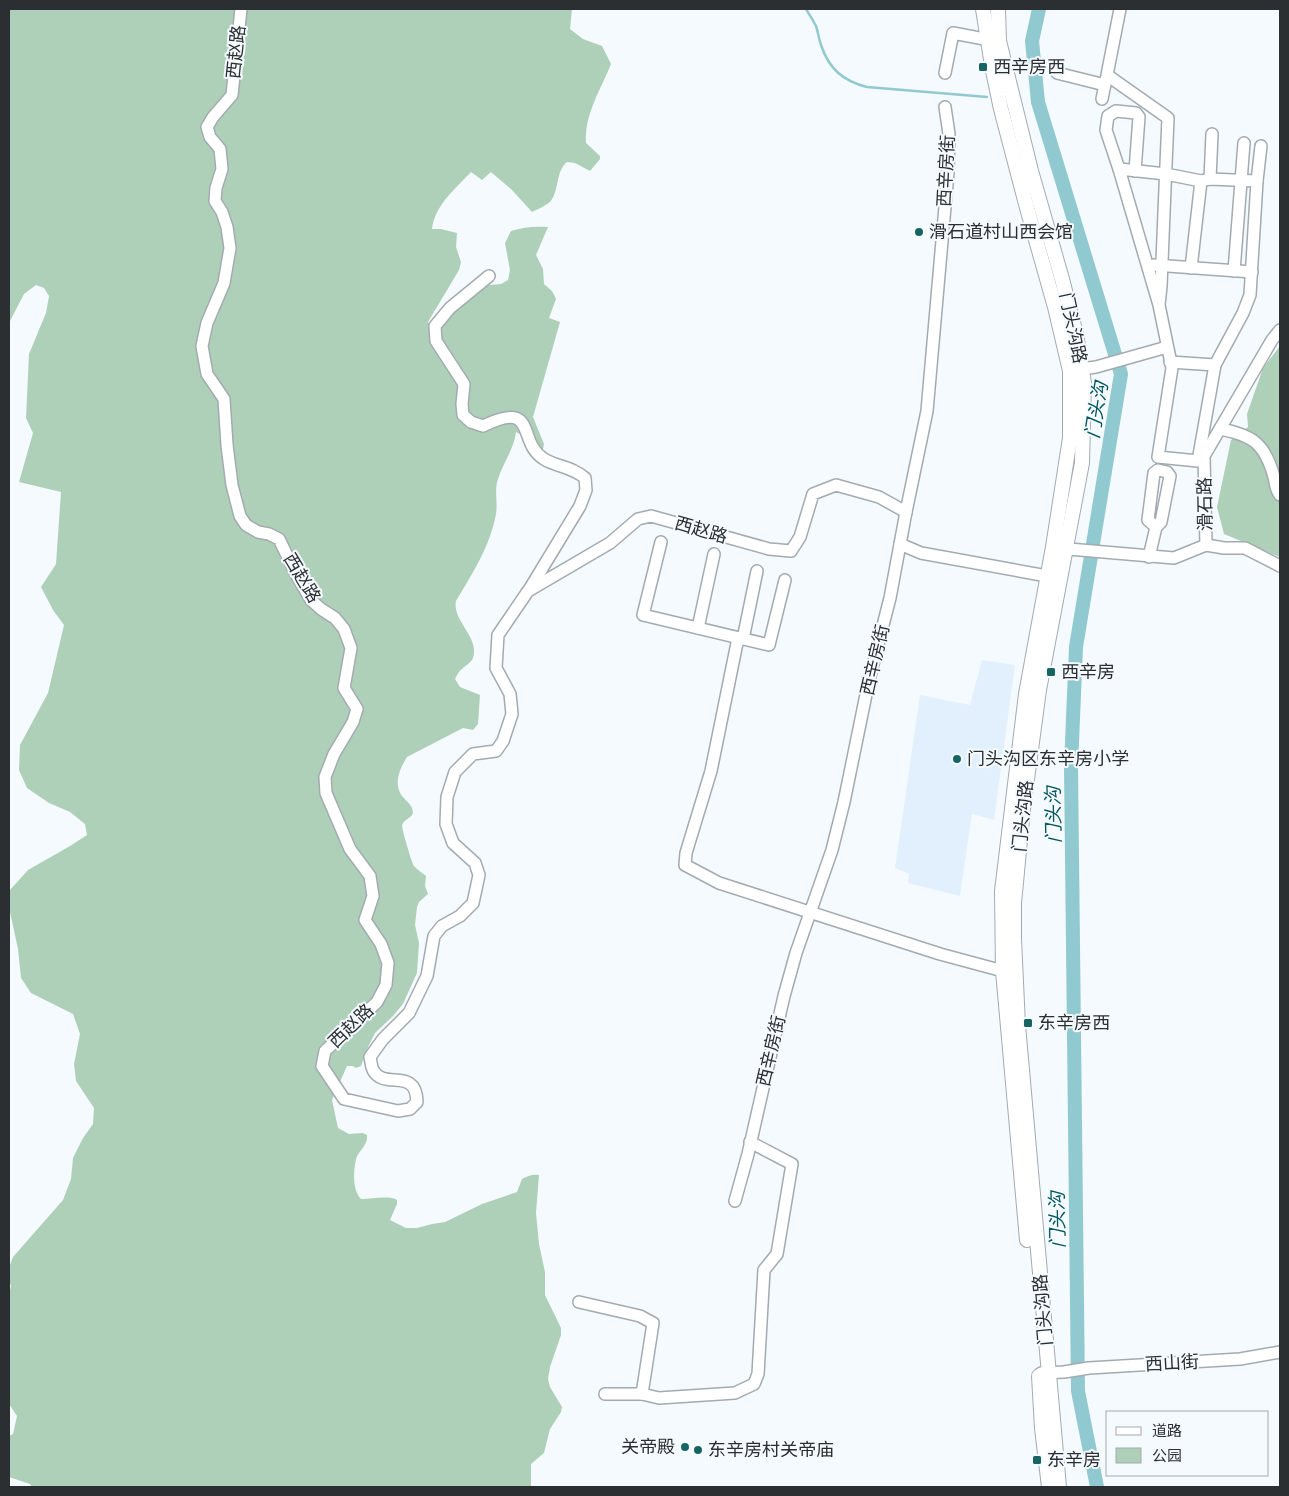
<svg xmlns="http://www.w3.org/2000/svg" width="1289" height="1496" font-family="'Sofia Sans Condensed','Noto Sans SC',sans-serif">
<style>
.built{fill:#e1f0fc}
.green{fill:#afd0b8}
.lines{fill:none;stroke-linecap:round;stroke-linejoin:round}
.stream{stroke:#91c9d0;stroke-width:2.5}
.river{stroke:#91c9d0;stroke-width:14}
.minor-casing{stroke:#a3abb1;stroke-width:14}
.major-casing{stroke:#a3abb1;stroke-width:16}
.minor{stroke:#fff;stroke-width:11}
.major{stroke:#fff;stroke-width:14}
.poi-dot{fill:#176563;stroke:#f5fafe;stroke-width:2}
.labels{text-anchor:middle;stroke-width:4;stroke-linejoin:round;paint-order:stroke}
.street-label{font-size:18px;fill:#2c2f32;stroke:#f5fafe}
.poi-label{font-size:18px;fill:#2c2f32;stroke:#f5fafe;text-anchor:start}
.water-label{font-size:19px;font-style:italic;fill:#03575f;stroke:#f5fafe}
</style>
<rect width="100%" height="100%" fill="#f5fafe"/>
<path class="built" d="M982 660 1015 665 994 820 972 814 960 896 908 883 909 874 895 868 920 695 970 705Z"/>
<g class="green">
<path d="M9 9H572L570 29 583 39 602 46 611 64C601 89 584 115 586 143L600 156V159L590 171 575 163 567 162C555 172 560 190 550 202 545 206 538 209 532 212L512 190 491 172 482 180 471 172C455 189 435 205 432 229H441L457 233 456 247 461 262 459 270 428 322 431 329 478 286 501 284 508 280 510 270 505 243 511 231C523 227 535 226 548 227L536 255 543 269 544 284 552 291 556 299 549 318 560 322 533 417 544 444 543 449 532 451 525 437 516 432C514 449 503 463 498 479 494 490 498 502 496 514 490 546 473 573 456 601 452 621 480 637 473 658 471 663 466 665 462 669 459 671 457 675 455 679L460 687 480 695 478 724 473 730 463 728 407 757C400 768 393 784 402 796 406 801 412 804 413 812 413 818 403 819 402 826 402 829 412 864 414 866 417 870 423 873 426 876L425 886 428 894 419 902 417 907 415 925 419 943 417 973 403 1004 393 1016 375 1033 368 1047 361 1066 356 1068 353 1066H347L332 1100 338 1128 349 1134 363 1133 367 1135C368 1144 361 1149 357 1156 353 1168 352 1190 361 1199 371 1199 390 1195 397 1200V1204L390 1220 406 1228H417L432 1224 445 1222 482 1204 517 1192 522 1179C528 1176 532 1174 539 1175L536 1213 539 1244 545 1272V1295L561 1328V1335L550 1367 548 1379 550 1387 562 1407 561 1412 550 1429 544 1453 531 1464V1487H32L30 1484 9 1477V1436L13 1434 17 1416 9 1404V1295L11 1286C6 1276 9 1267 13 1257L63 1200 71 1179 73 1158 83 1138 93 1124 94 1108 76 1081 74 1064 80 1034 73 1014 31 993 21 978 18 949 10 912 9 891 28 870 70 846 87 835 85 824 70 812 49 803 27 788 19 770 20 745 48 693 64 625 53 610 41 587 56 564 61 492 19 482 33 433 26 418 29 354 46 313 49 296 44 288 36 285 24 294 9 323Z"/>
<path d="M1280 346V557L1224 534 1217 507 1231 440 1248 427 1247 414 1263 368Z"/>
</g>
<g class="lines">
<path class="stream" d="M806 9C809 14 813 20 816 26 818 32 819 39 821 45 829 69 843 81 867 87L987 97"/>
<path class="river" d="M1039 9 1032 41 1038 102 1121 374 1076 647 1071 766 1078 1391 1097 1487"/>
<defs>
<g id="minor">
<path d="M241 9 232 95 213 117 207 127 210 137 220 149 222 169 216 188 215 201 222 212 227 227 230 248 224 283 207 323 202 346 207 374 224 399 227 445 232 485 240 516 246 525 258 532 269 534 279 539 296 574 311 600 321 609 335 618 344 629 351 648 344 688 357 709 353 722 334 754 325 777 326 793 350 849 370 876 373 896 365 920 381 944 388 963 386 985 377 1002 325 1051 322 1066 344 1099 398 1111 410 1109 417 1102C416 1066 384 1091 373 1070 371 1066 371 1061 370 1057L383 1039 409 1013 427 976 434 936 442 926 460 916 473 903 479 875 475 863 453 843 446 824 447 797 455 772 473 754 496 751 503 741 512 714 510 694 496 668 498 635 528 591 610 543 638 519 651 516 769 549 791 551 800 537 813 494 836 485 879 497 906 512"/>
<path d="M1120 9 1107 75 1168 118 1165 188 1161 286 1159 305 1172 368 1158 457 1198 461 1215 365 1243 313 1250 295 1257 181 1210 179 1201 181 1166 174 1119 169 1159 305"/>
<path d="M945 73 953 33 995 41"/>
<path d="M1057 73 1105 85"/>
<path d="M1102 99 1106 79"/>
<path d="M1119 169 1106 130 1108 116 1116 111 1136 113 1139 117 1135 171"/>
<path d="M1210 179 1212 134"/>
<path d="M1257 181 1261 146"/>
<path d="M1154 265 1252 272"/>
<path d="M1191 268 1201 181"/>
<path d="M1234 271 1244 143"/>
<path d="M489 276 450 308 435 326 436 341 464 384 462 404 463 415 471 422 483 426C539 399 516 442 544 459 557 467 573 467 585 478L586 490 580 506 529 590"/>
<path d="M1170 362 1215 365"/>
<path d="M1074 370 1096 367 1167 347"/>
<path d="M1220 429C1253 435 1265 444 1274 477 1276 484 1275 489 1280 495"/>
<path d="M661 542 643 615 769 645 785 580"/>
<path d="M900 544 921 553 1047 576"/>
<path d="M1206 545 1224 548H1245L1280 566"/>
<path d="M1057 548 1174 558 1206 545 1204 456 1272 340 1280 330"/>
<path d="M1149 557 1156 527 1161 522 1170 476 1167 472 1158 470 1154 473 1148 520 1156 527"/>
<path d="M698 628 714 554"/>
<path d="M738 638 711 771 686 853 685 865 719 883 940 954 1003 971 1011 970"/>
<path d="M743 639 757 571"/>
<path d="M735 1201 748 1154 784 996 796 953 832 850 844 802 869 680 890 598 906 512 927 411 948 173 949 134 945 107"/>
<path d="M579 1302 640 1316 653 1323 642 1394"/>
<path d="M1041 1373 1064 1372 1089 1368 1240 1359 1280 1352"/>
<path d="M605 1394H642L659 1398 735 1393 754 1384 758 1374 764 1270 777 1254 792 1164 750 1142"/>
</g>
<g id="major">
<path d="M983 9 992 66 1001 109 1027 208 1055 307 1070 371V438L1053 547 1026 694 1002 891 1003 971 1027 1240"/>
<path d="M998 9 999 41 1031 171 1062 279 1076 334 1084 383 1082 463 1039 690 1023 809 1014 903V939L1018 1025 1059 1487"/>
<path d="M1039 1376 1042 1428 1049 1487"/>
</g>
</defs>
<use href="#minor" class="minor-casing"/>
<use href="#major" class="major-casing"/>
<use href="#minor" class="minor"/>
<use href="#major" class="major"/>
</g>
<g class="poi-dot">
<rect x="978" y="62" width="10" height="10" rx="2.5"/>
<circle cx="919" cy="232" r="5"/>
<rect x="1046" y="667" width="10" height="10" rx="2.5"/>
<circle cx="957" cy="759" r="5"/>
<rect x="1023" y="1018" width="10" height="10" rx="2.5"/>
<circle cx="685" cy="1447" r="5"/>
<circle cx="698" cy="1450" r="5"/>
<rect x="1032" y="1455" width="10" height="10" rx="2.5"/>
</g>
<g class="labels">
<g class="street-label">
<text transform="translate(236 52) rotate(-84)" y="6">西赵路</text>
<text transform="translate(946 171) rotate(-87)" y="6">西辛房街</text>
<text transform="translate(1073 328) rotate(78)" y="6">门头沟路</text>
<text transform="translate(1205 504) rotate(-91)" y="6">滑石路</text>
<text transform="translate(701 530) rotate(16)" y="6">西赵路</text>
<text transform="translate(302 578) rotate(59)" y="6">西赵路</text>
<text transform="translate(875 660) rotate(-77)" y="6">西辛房街</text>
<text transform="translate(1023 816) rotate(-84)" y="6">门头沟路</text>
<text transform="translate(351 1026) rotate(-44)" y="6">西赵路</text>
<text transform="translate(771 1051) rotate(-77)" y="6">西辛房街</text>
<text transform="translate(1043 1310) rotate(-95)" y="6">门头沟路</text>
<text transform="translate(1172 1363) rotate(-3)" y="6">西山街</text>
</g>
<g class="poi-label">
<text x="993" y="73">西辛房西</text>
<text x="929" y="238">滑石道村山西会馆</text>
<text x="1061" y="678">西辛房</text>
<text x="967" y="765">门头沟区东辛房小学</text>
<text x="1038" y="1029">东辛房西</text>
<text x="675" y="1453" text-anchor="end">关帝殿</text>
<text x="708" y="1456">东辛房村关帝庙</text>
<text x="1047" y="1466">东辛房</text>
</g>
<g class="water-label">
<text transform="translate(1096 410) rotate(-81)" y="7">门头沟</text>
<text transform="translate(1053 815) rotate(-91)" y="7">门头沟</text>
<text transform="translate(1057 1220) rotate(-91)" y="7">门头沟</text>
</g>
</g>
<rect width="1289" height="1496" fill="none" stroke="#2c2f32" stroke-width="20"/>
<rect x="1106" y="1411" width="162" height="65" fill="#f5fafe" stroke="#a5a9ac"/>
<rect x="1116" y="1427" width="25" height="8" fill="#ffffff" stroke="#a5a9ac"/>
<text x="1152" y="1436" font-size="15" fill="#2c2f32">道路</text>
<rect x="1116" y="1448" width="25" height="15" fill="#afd0b8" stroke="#a5a9ac"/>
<text x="1152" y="1461" font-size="15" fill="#2c2f32">公园</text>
</svg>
